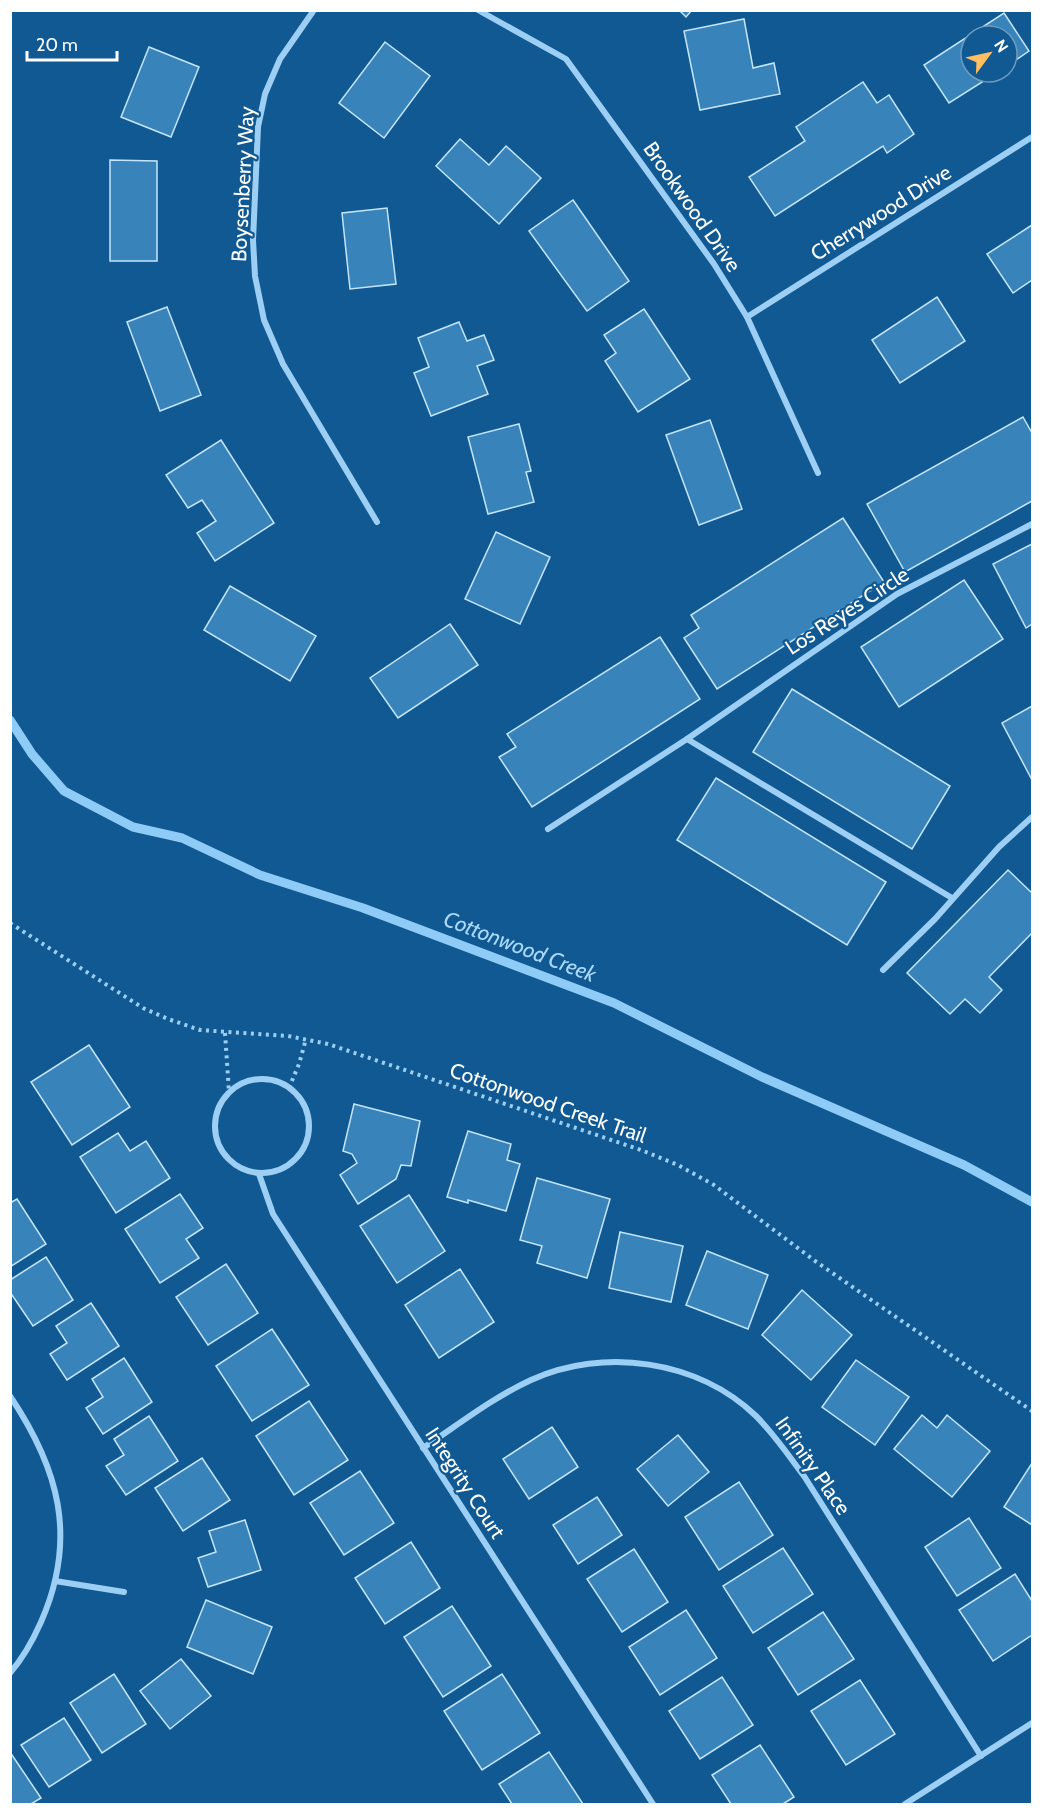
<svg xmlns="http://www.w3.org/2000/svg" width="1043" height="1815" font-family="Cabin,sans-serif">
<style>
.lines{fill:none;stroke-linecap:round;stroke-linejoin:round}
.stream{stroke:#8fcbf7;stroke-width:9}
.building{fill:#3983bb;stroke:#c5e5fd;stroke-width:1.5}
.path{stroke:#9dcef3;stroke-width:4;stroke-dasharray:3 4.5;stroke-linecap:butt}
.minor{stroke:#9dcef3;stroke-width:6}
.labels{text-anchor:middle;stroke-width:4.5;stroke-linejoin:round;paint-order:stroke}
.street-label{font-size:21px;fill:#fff;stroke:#115993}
.water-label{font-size:22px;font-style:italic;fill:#a9d8fa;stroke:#115993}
</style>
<rect width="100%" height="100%" fill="#115993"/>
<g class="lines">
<path class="stream" d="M10 720 32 754 64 791 133 827 182 838 260 875 363 908 614 1003 762 1077 964 1165 1032 1202"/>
</g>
<g class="building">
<path d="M679 10H692L686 17Z"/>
<path d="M1004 13 1029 51 1007 66V36H971V72H998L949 103 924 65Z"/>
<path d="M744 19 753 68 774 63 780 94 700 110 684 31Z"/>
<path d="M385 42 430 76 384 138 339 103Z"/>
<path d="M149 47 199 67 171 137 121 117Z"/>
<path d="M863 82 877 103 889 95 914 134 887 153 883 146 775 216 749 177 805 141 796 127Z"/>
<path d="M460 139 489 165 506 146 541 178 499 224 436 166Z"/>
<path d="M110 160 157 161V261H110Z"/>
<path d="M573 200 629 281 587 311 529 231Z"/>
<path d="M387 208 396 284 350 289 342 213Z"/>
<path d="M1032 225V280L1013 293 987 254Z"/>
<path d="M937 297 965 341 900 383 872 340Z"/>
<path d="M167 307 201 395 160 411 127 322Z"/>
<path d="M644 309 690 379 638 412 605 361 616 353 604 335Z"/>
<path d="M459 322 467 341 484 335 494 360 477 366 488 394 431 416 414 373 429 367 418 338Z"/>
<path d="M1023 417 1032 433V501L905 572 867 504Z"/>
<path d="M710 420 742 509 699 525 666 435Z"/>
<path d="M519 424 531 471 526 472 534 502 488 514 468 437Z"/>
<path d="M221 440 274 523 215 561 197 533 216 521 202 500 188 508 166 475Z"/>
<path d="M843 518 884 582 717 689 684 638 699 628 691 615Z"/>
<path d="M496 532 550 557 520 624 465 599Z"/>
<path d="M1032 544V624L1026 628 993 564Z"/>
<path d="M964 580 1003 639 899 707 861 647Z"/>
<path d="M230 586 316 636 290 681 204 630Z"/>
<path d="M450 624 478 665 398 718 370 678Z"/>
<path d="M660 637 700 699 532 807 499 757 516 747 507 734Z"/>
<path d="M792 689 950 786 912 849 753 752Z"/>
<path d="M1032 706V780L1002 723Z"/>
<path d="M716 778 886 882 847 945 677 840Z"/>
<path d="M1008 870 1032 893V933L989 977 1002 990 980 1013 965 999 950 1014 907 973Z"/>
<path d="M89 1045 130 1107 72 1145 31 1082Z"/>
<path d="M354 1104 420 1121 411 1166 401 1165 396 1179 358 1204 340 1175 357 1163 352 1154 343 1151Z"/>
<path d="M468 1131 511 1144 507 1160 520 1164 506 1211 468 1200V1203L447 1197Z"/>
<path d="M118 1133 130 1151 146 1141 170 1178 116 1213 80 1157Z"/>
<path d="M537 1178 610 1199 587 1278 537 1263 542 1246 520 1240Z"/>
<path d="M180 1194 203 1228 186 1239 199 1258 160 1283 125 1229Z"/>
<path d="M409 1195 445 1251 397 1283 360 1226Z"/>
<path d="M17 1199 46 1244 10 1267V1203Z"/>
<path d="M620 1232 683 1246 671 1302 609 1288Z"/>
<path d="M707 1251 768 1275 748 1329 686 1305Z"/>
<path d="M46 1257 73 1300 33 1326 10 1292V1280Z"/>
<path d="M226 1264 258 1313 208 1345 176 1297Z"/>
<path d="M460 1269 494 1322 439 1358 405 1305Z"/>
<path d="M802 1290 852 1335 811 1380 762 1335Z"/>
<path d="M91 1303 119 1346 67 1380 50 1354 67 1343 56 1326Z"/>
<path d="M272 1329 309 1385 252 1421 216 1366Z"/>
<path d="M124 1358 152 1402 103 1434 86 1408 103 1397 92 1379Z"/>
<path d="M856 1360 909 1397 875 1445 822 1407Z"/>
<path d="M309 1401 348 1460 294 1495 256 1436Z"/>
<path d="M922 1415 937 1428 947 1415 990 1451 952 1497 894 1449Z"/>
<path d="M149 1416 178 1461 126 1495 106 1466 124 1455 114 1439Z"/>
<path d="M552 1427 578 1467 529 1499 503 1459Z"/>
<path d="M678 1435 709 1472 668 1506 637 1469Z"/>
<path d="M202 1458 230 1500 183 1531 155 1488Z"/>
<path d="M1032 1463V1525L1004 1507Z"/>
<path d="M360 1471 394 1523 344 1555 310 1503Z"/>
<path d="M739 1482 773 1535 719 1570 685 1517Z"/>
<path d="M597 1497 622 1535 578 1564 553 1525Z"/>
<path d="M969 1518 1001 1568 957 1596 925 1547Z"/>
<path d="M245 1520 261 1570 208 1587 198 1558 216 1552 209 1531Z"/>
<path d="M411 1542 440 1588 385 1624 355 1578Z"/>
<path d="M783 1548 813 1594 753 1633 723 1586Z"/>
<path d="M634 1549 668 1602 622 1632 587 1579Z"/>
<path d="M1015 1574 1032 1601V1635L993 1661 959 1610Z"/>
<path d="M206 1600 272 1627 253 1674 187 1647Z"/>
<path d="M452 1606 491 1666 443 1697 404 1637Z"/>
<path d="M686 1610 717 1658 660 1695 629 1647Z"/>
<path d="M823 1612 854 1659 798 1695 768 1648Z"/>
<path d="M181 1659 211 1696 170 1729 140 1691Z"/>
<path d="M114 1674 146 1724 102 1753 70 1703Z"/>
<path d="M502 1674 540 1733 482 1770 444 1711Z"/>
<path d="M722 1677 753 1725 700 1759 669 1711Z"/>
<path d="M860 1680 895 1734 846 1765 811 1711Z"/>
<path d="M64 1718 91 1760 49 1787 21 1745Z"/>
<path d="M760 1745 794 1797 783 1804H731L712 1775Z"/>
<path d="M549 1752 583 1804H512L499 1784Z"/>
<path d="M12 1755 41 1798 31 1804H10V1756Z"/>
</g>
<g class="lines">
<g class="path">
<path d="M10 923 143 1008 168 1019 200 1030 288 1036 328 1044 641 1150 678 1165 714 1185 815 1261 1032 1411"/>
<path d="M225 1033 229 1092"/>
<path d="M289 1088 299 1064 306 1039"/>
</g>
<g class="minor">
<path d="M314 10 280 59 265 94 258 127 253 240 255 276 264 320 283 364 377 522"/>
<path d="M478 10 566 59 714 264 747 317 818 473"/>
<path d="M747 317 1032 137"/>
<path d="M687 739 952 898"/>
<path d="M548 829 687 739 897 594 1032 524"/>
<path d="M883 970 935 919 999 847 1032 817"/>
<circle cx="262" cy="1126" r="47"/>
<path d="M259 1174 273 1214 653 1804"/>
<path d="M10 1396C59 1469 78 1538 41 1622 33 1640 24 1657 10 1673"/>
<path d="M423 1448C458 1425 492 1398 531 1380 604 1347 698 1360 756 1416 774 1434 789 1456 804 1476L981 1756"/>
<path d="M55 1581 124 1592"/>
<path d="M905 1804 1032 1723"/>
</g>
</g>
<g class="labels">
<g class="street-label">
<text transform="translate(243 184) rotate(-87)" y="7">Boysenberry Way</text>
<text transform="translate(692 207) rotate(55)" y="7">Brookwood Drive</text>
<text transform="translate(881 213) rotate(-32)" y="7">Cherrywood Drive</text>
<text transform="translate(847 611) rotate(-33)" y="7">Los Reyes Circle</text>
<text transform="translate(548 1103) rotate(19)" y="7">Cottonwood Creek Trail</text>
<text transform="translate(813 1466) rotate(55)" y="7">Infinity Place</text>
<text transform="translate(465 1483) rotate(57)" y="7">Integrity Court</text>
</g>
<g class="water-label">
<text transform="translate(520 946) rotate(21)" y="8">Cottonwood Creek</text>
</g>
</g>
<rect width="1043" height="1815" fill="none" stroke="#ffffff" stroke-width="24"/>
<g transform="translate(989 54) rotate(57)"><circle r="28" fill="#115993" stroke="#709bbe" stroke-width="1.5"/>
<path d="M0-4.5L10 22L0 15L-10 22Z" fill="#ffbe5f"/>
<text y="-9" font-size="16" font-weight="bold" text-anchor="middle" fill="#ffffff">N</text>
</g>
<path d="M27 51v9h90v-9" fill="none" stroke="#ffffff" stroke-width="3"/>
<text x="36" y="51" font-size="18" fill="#ffffff" stroke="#115993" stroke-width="4.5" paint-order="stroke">20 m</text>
</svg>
